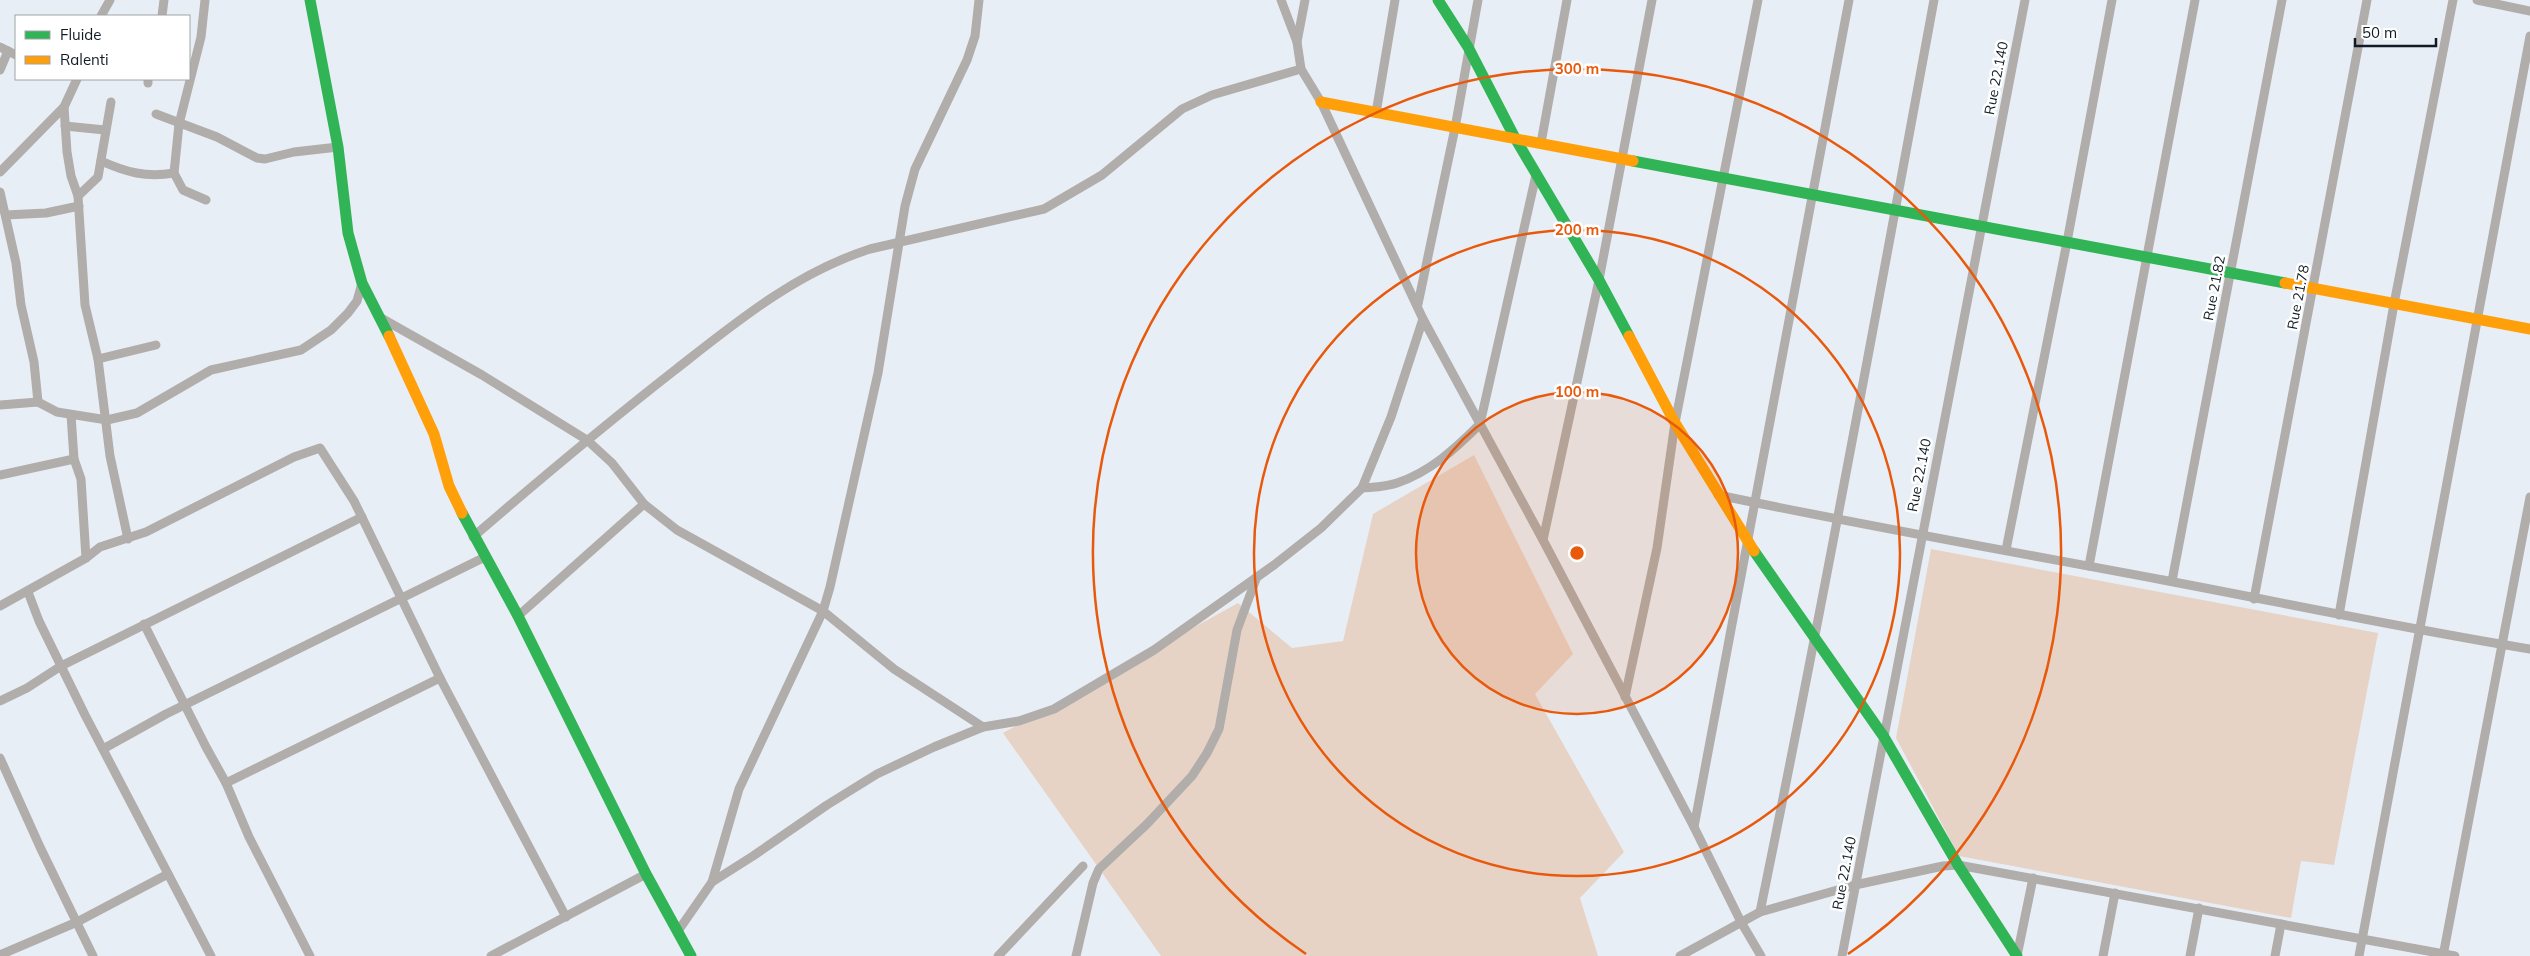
<svg xmlns="http://www.w3.org/2000/svg" width="2530" height="956" font-family="Mulish,sans-serif">
<style>
.green{fill:#e7d3c6}
.lines{fill:none;stroke-linecap:round;stroke-linejoin:round}
.street{stroke:#b0adab;stroke-width:9}
.fast{stroke:#30b455;stroke-width:11}
.slow{stroke:#ff9f0a;stroke-width:11}
.ring{fill:none;stroke:#e8590c;stroke-width:2.5}
.labels{text-anchor:middle;stroke-width:5;stroke-linejoin:round;paint-order:stroke}
.street-label{font-size:14px;fill:#111b25;stroke:#fff}
.centre{fill:#e8590c;stroke:#fff;stroke-width:2.5}
.ring-label{font-size:15px;text-anchor:middle;font-weight:bold;fill:#e8590c;stroke:#fff;stroke-width:5;stroke-linejoin:round;paint-order:stroke}
</style>
<rect width="100%" height="100%" fill="#e8eef5"/>
<g class="green">
<path d="M1474 455 1573 654 1535 694 1624 852 1580 898 1598 956H1161L1003 733 1238 603 1292 648 1343 641 1373 514Z"/>
<path d="M1931 549 2378 633 2334 865 2301 861 2291 918 1959 856 1896 738Z"/>
</g>
<g class="lines">
<g class="street">
<path d="M205 0 201 37 179 124 174 173 183 190 206 200"/>
<path d="M1281 0 1297 42 1301 69 1321 102 1423 319 1543 540 1694 827 1741 922 1761 956"/>
<path d="M2477 0 2530 11"/>
<path d="M101 16 110 0"/>
<path d="M162 16 164 0"/>
<path d="M1297 42 1305 0"/>
<path d="M0 47 16 55"/>
<path d="M0 70 8 51"/>
<path d="M148 83V79"/>
<path d="M64 107 67 152 71 176 78 196 85 305 98 359 110 456 128 539"/>
<path d="M1376 113 1395 0"/>
<path d="M156 114 217 137 257 158 265 159 294 152 338 147"/>
<path d="M65 126 105 130"/>
<path d="M1541 143 1567 0"/>
<path d="M101 161C126 172 146 178 174 173"/>
<path d="M0 172 64 107 77 79"/>
<path d="M0 192 16 263 21 305 34 362 38 402"/>
<path d="M78 196 98 177 111 102"/>
<path d="M6 215 46 213 79 206"/>
<path d="M1418 304 1455 128 1478 0"/>
<path d="M381 318 482 375 587 440 612 463 644 504 677 530 823 611 894 669 983 727"/>
<path d="M98 359 156 345"/>
<path d="M0 405 38 402 57 412 107 420 137 413 211 370 301 350 331 330 348 313 357 301 362 283"/>
<path d="M71 415 74 459 81 479 86 558"/>
<path d="M0 475 74 459"/>
<path d="M1362 488C1373 487 1386 487 1397 483 1430 472 1455 449 1480 424L1536 175"/>
<path d="M1718 495C1866 526 2014 552 2163 580 2285 603 2407 629 2530 649"/>
<path d="M473 537C539 480 606 424 675 370 735 323 795 273 870 249L1044 209 1102 175 1182 109 1212 95 1301 69"/>
<path d="M1543 540 1599 280 1652 0"/>
<path d="M2006 550 2067 242 2112 0"/>
<path d="M2089 566 2195 0"/>
<path d="M2172 581 2282 0"/>
<path d="M28 592 39 621 85 715 211 956"/>
<path d="M2254 599 2367 0"/>
<path d="M0 606 86 558 100 547 146 532 294 457 320 448 354 501 440 678 566 917"/>
<path d="M2339 615 2394 304 2453 0"/>
<path d="M518 616 644 504"/>
<path d="M144 624 206 747 226 783 249 837 310 956"/>
<path d="M1625 697 1657 548 1675 423 1758 0"/>
<path d="M0 701 27 688 61 666 362 517"/>
<path d="M103 749 166 714 485 557"/>
<path d="M0 758 40 847 93 956"/>
<path d="M226 783 440 678"/>
<path d="M1694 827 1849 0"/>
<path d="M712 882 753 856 827 805 877 774 934 747 983 727 1019 721 1054 709 1154 650 1274 565 1321 528 1362 488 1391 417 1423 319"/>
<path d="M1760 912C1822 609 1878 304 1934 0"/>
<path d="M678 931 712 882 739 789 823 611 830 587 878 373 905 206 915 169 967 60 975 36 979 0"/>
<path d="M0 955 77 922 168 874"/>
<path d="M491 956 646 874"/>
<path d="M998 956 1083 866"/>
<path d="M1076 956 1093 883 1099 869 1147 824 1192 776 1207 753 1219 729 1237 630 1256 579"/>
<path d="M1680 956 1760 912 1855 885 1943 866 1958 865 2455 956"/>
<path d="M1842 956 2025 0"/>
<path d="M2017 956 2033 878"/>
<path d="M2103 956 2115 893"/>
<path d="M2190 956 2199 908"/>
<path d="M2275 956 2281 924"/>
<path d="M2359 956 2530 36"/>
<path d="M2443 956 2530 497"/>
</g>
<g class="fast">
<path d="M310 0 338 147 348 233 362 283 389 336"/>
<path d="M1438 0 1468 47 1515 138 1599 280 1629 336"/>
<path d="M1633 161 2285 283"/>
<path d="M462 513 518 616 646 874 691 956"/>
<path d="M1754 551 1884 737 1958 865 2017 956"/>
</g>
<g class="slow">
<path d="M1321 102 1633 161"/>
<path d="M2285 283 2530 329"/>
<path d="M389 336 434 434 449 486 462 513"/>
<path d="M1629 336 1675 423 1754 551"/>
</g>
</g>
<circle cx="1577" cy="553" r="161" fill="#e8590c" fill-opacity=".12"/>
<g class="ring">
<circle cx="1577" cy="553" r="161"/>
<circle cx="1577" cy="553" r="323"/>
<path d="M1306 954A484 484 0 1 1 1848 954"/>
</g>
<g class="labels">
<g class="street-label">
<text transform="translate(1996 78) rotate(-79)" y="5">Rue 22.140</text>
<text transform="translate(2214 288) rotate(-79)" y="5">Rue 21.82</text>
<text transform="translate(2298 297) rotate(-79)" y="5">Rue 21.78</text>
<text transform="translate(1919 475) rotate(-79)" y="5">Rue 22.140</text>
<text transform="translate(1844 873) rotate(-79)" y="5">Rue 22.140</text>
</g>
</g>
<circle cx="1577" cy="553" r="8" class="centre"/>
<g class="ring-label">
<text x="1577" y="74">300 m</text>
<text x="1577" y="235">200 m</text>
<text x="1577" y="397">100 m</text>
</g>
<rect x="15" y="15" width="175" height="65" fill="#ffffff" stroke="#a0a4a8"/>
<rect x="25" y="31" width="25" height="8" fill="#30b455" stroke="#a0a4a8"/>
<text x="60" y="40" font-size="15" fill="#111b25">Fluide</text>
<rect x="25" y="56" width="25" height="8" fill="#ff9f0a" stroke="#a0a4a8"/>
<text x="60" y="65" font-size="15" fill="#111b25">Ralenti</text>
<path d="M2355 38v8h81v-8" fill="none" stroke="#111b25" stroke-width="2.5"/>
<text x="2362" y="38" font-size="15" fill="#111b25" stroke="#ffffff" stroke-width="4" paint-order="stroke">50 m</text>
</svg>
